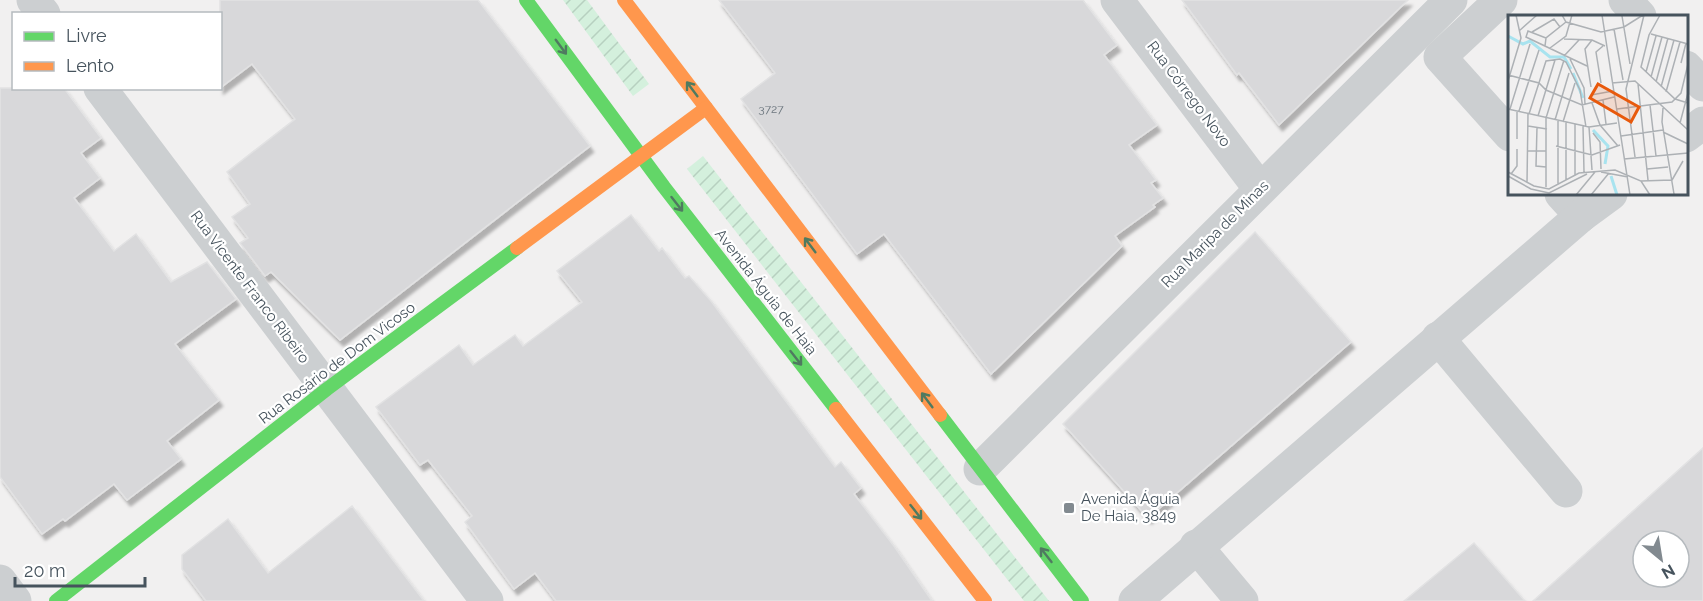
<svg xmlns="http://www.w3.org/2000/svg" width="1703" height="601" font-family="Raleway,sans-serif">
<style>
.garden{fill:url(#garden-furrows)}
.building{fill:#d8d8da;stroke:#e2e2e3;stroke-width:1.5;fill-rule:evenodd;filter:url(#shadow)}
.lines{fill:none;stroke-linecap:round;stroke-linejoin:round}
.street{stroke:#cccfd1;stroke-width:33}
.fast{stroke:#63d668;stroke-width:14}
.slow{stroke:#ff974d;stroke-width:14}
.oneway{stroke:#4f7a60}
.poi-dot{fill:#828a90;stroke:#fff;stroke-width:2}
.labels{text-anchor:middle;stroke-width:4.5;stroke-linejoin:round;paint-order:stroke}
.number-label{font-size:12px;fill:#6c767e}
.street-label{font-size:15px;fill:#46535d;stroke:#fff}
.poi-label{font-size:15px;fill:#46535d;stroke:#fff;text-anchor:start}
.inset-river{fill:none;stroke:#a8e3ef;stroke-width:3}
.inset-road{fill:none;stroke:#adb1b5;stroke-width:1.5}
.view{fill:#e8590c;fill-opacity:0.15;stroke:#e8590c;stroke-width:3}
.inset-edge{fill:none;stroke:#46535d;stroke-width:3}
</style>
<defs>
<pattern id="garden-furrows" width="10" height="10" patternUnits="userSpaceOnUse" patternTransform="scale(1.5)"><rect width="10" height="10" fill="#d4f0dd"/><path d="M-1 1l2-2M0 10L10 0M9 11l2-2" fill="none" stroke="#b7d0c0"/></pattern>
<filter id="shadow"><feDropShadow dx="3.5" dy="6" stdDeviation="1.5" flood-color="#0004"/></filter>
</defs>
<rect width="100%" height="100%" fill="#f1f0f0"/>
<g class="garden">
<path d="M563 0H587L649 84 633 96Z"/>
<path d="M703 156 1049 601H1024L687 169Z"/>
</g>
<g class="building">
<path d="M220 0H478L590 146 340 340 271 272 265 276 240 243 248 238 232 217 250 204 227 172 295 119 252 64 220 88Z"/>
<path d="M719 0H1083L1117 45 1104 55 1157 125 1129 145 1156 180 1151 183 1163 198 1153 205 1155 207 1115 236 1122 246 991 374 884 234 857 254 741 99 775 73Z"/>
<path d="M1182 0H1408L1279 125 1239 73 1237 75Z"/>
<path d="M0 88H64L101 138 81 153 100 178 74 198 114 251 136 234 171 282 207 262 236 299 175 344 219 400 167 441 181 459 127 500 114 484 65 521 63 519 42 534 0 477Z"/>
<path d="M631 215 659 251 662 248 685 278 689 276 711 301 835 467 841 462 861 488 854 494 894 546 932 601H556L535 573 514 589 465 522 472 516 428 460 420 465 376 407 459 345 473 365 515 335 523 346 582 302 557 271Z"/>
<path d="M1255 232 1351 342 1148 518 1063 424Z"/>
<path d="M1703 448V601H1533ZM1643 541H1679V577H1643Z"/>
<path d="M352 506 424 601H206L182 569V555L228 519 268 573Z"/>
<path d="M1474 543 1525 601H1404Z"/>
</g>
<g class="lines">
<g class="street">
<path d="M33 0 44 14"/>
<path d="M1117 0 1260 189"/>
<path d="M1501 0 1440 57 1510 135"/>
<path d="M1625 0 1640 16"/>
<path d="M1686 67 1703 85"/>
<path d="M100 88 487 601"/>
<path d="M1686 136 1703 123"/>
<path d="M1561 194 1581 216"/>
<path d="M1438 338 1566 491"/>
<path d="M980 469 1451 0"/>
<path d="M1196 546 1242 601"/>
<path d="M0 581 15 601"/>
<path d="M1135 601 1581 216 1611 194"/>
</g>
<g class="fast">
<path d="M526 0 664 187 836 409"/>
<path d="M940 415 1082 601"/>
<path d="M56 601 327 389 517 248"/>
</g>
<g class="slow">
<path d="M624 0 940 415"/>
<path d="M517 248 706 108"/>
<path d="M836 409 985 601"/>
</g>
</g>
<defs><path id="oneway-shaft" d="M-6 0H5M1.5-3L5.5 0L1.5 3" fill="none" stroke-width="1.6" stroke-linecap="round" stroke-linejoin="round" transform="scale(1.5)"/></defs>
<g class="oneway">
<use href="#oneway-shaft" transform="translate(561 47) rotate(54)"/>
<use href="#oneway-shaft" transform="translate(692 89) rotate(-127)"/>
<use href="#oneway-shaft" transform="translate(677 204) rotate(52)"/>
<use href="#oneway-shaft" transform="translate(810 245) rotate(-127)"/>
<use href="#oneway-shaft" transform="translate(796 358) rotate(52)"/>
<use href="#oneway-shaft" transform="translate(927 400) rotate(-127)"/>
<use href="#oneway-shaft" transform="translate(916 512) rotate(52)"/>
<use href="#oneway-shaft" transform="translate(1046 555) rotate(-128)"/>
</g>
<rect class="poi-dot" x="1063" y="502" width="12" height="12" rx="3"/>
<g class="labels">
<g class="number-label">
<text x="771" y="113">3727</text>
</g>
<g class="street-label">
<text transform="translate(1189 94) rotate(53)" y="5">Rua Córrego Novo</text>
<text transform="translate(1215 234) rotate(-45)" y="5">Rua Maripa de Minas</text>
<text transform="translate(250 287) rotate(53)" y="5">Rua Vicente Franco Ribeiro</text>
<text transform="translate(766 292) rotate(52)" y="5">Avenida Águia de Haia</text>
<text transform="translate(337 363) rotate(-37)" y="5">Rua Rosário de Dom Vicoso</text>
</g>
<g class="poi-label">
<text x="1081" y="504">Avenida Águia<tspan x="1081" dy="17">De Haia, 3849</tspan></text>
</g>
</g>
<g transform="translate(1508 15)">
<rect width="180" height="180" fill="#f1f0f0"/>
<path class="inset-river" d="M0 21 15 29 22 26 42 42H56L63 54M65 58 75 83M85 115 100 131 97 149M103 161 109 180"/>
<path class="inset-road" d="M54 0 58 7 93 17 116 12 135 0M94 0 122 180M152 0 141 20 133 52 167 84 180 88M114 1 122 49M106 14 115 65M11 16 29 0M24 17 46 4 52 12M143 19 180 29M38 23 20 16 18 22 79 51M56 24 84 25 97 31M37 31 38 23 58 7M42 33 58 21 64 0M56 41 71 25M62 44 76 73 77 89M173 48 178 28M138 57 148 21M0 60 31 68 38 75 74 90 106 82M143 62 154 22M0 66 13 23 8 0M148 67 160 23M93 68 88 37 95 31M104 68 127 66 180 115M130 69 140 165M83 72 77 34 84 25M153 72 166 25M158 77 172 27M83 80 105 76M95 85 98 109M84 88 92 110 110 131M142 90 148 141M155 93 154 107 166 179M0 94 81 112 109 108M2 94 22 29M109 94 164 87 173 78 180 49M11 96 31 35M21 99 38 46 52 44 58 47 72 75 78 112M30 101 47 45M47 105 61 58M50 105V170M55 107 67 68M58 107V165M172 108 180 78M67 109V160M20 111 39 114M75 111 76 157M29 112 28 151 38 152M81 112 84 155M155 117 180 129M85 118 92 127 93 154M113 121 155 115M9 124V96M48 131 84 140 112 130M19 136H38M127 142 118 74 136 0M116 144 180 138M139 154 160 152M0 157 26 171 41 174 71 158 107 155 133 166 142 180M93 157 120 162M3 159 9 151V134M0 161 23 174 41 178 79 159M164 165 175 146M133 166 164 165M19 168 20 98M38 172V103L56 45M68 180 87 157M83 180 101 158"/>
<path class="view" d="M90 69 131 92 123 107 82 83Z"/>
<rect width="180" height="180" class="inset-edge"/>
</g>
<rect x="12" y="12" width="210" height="78" fill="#ffffff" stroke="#b5babe" stroke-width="1.5"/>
<rect x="24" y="32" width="30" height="9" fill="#63d668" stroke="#b5babe" stroke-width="1.5"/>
<text x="66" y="42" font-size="18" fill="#46535d">Livre</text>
<rect x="24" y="62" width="30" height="9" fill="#ff974d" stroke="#b5babe" stroke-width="1.5"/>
<text x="66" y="72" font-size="18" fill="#46535d">Lento</text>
<g transform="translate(1661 559) rotate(150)"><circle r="28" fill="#ffffff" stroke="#b5babe" stroke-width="1.5"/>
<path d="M0-4.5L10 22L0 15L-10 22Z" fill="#828a90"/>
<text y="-9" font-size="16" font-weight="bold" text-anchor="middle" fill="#46535d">N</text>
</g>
<path d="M15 577v9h130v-9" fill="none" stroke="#46535d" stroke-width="3"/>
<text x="24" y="577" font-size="18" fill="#46535d" stroke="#ffffff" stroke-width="4.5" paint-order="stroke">20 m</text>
</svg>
